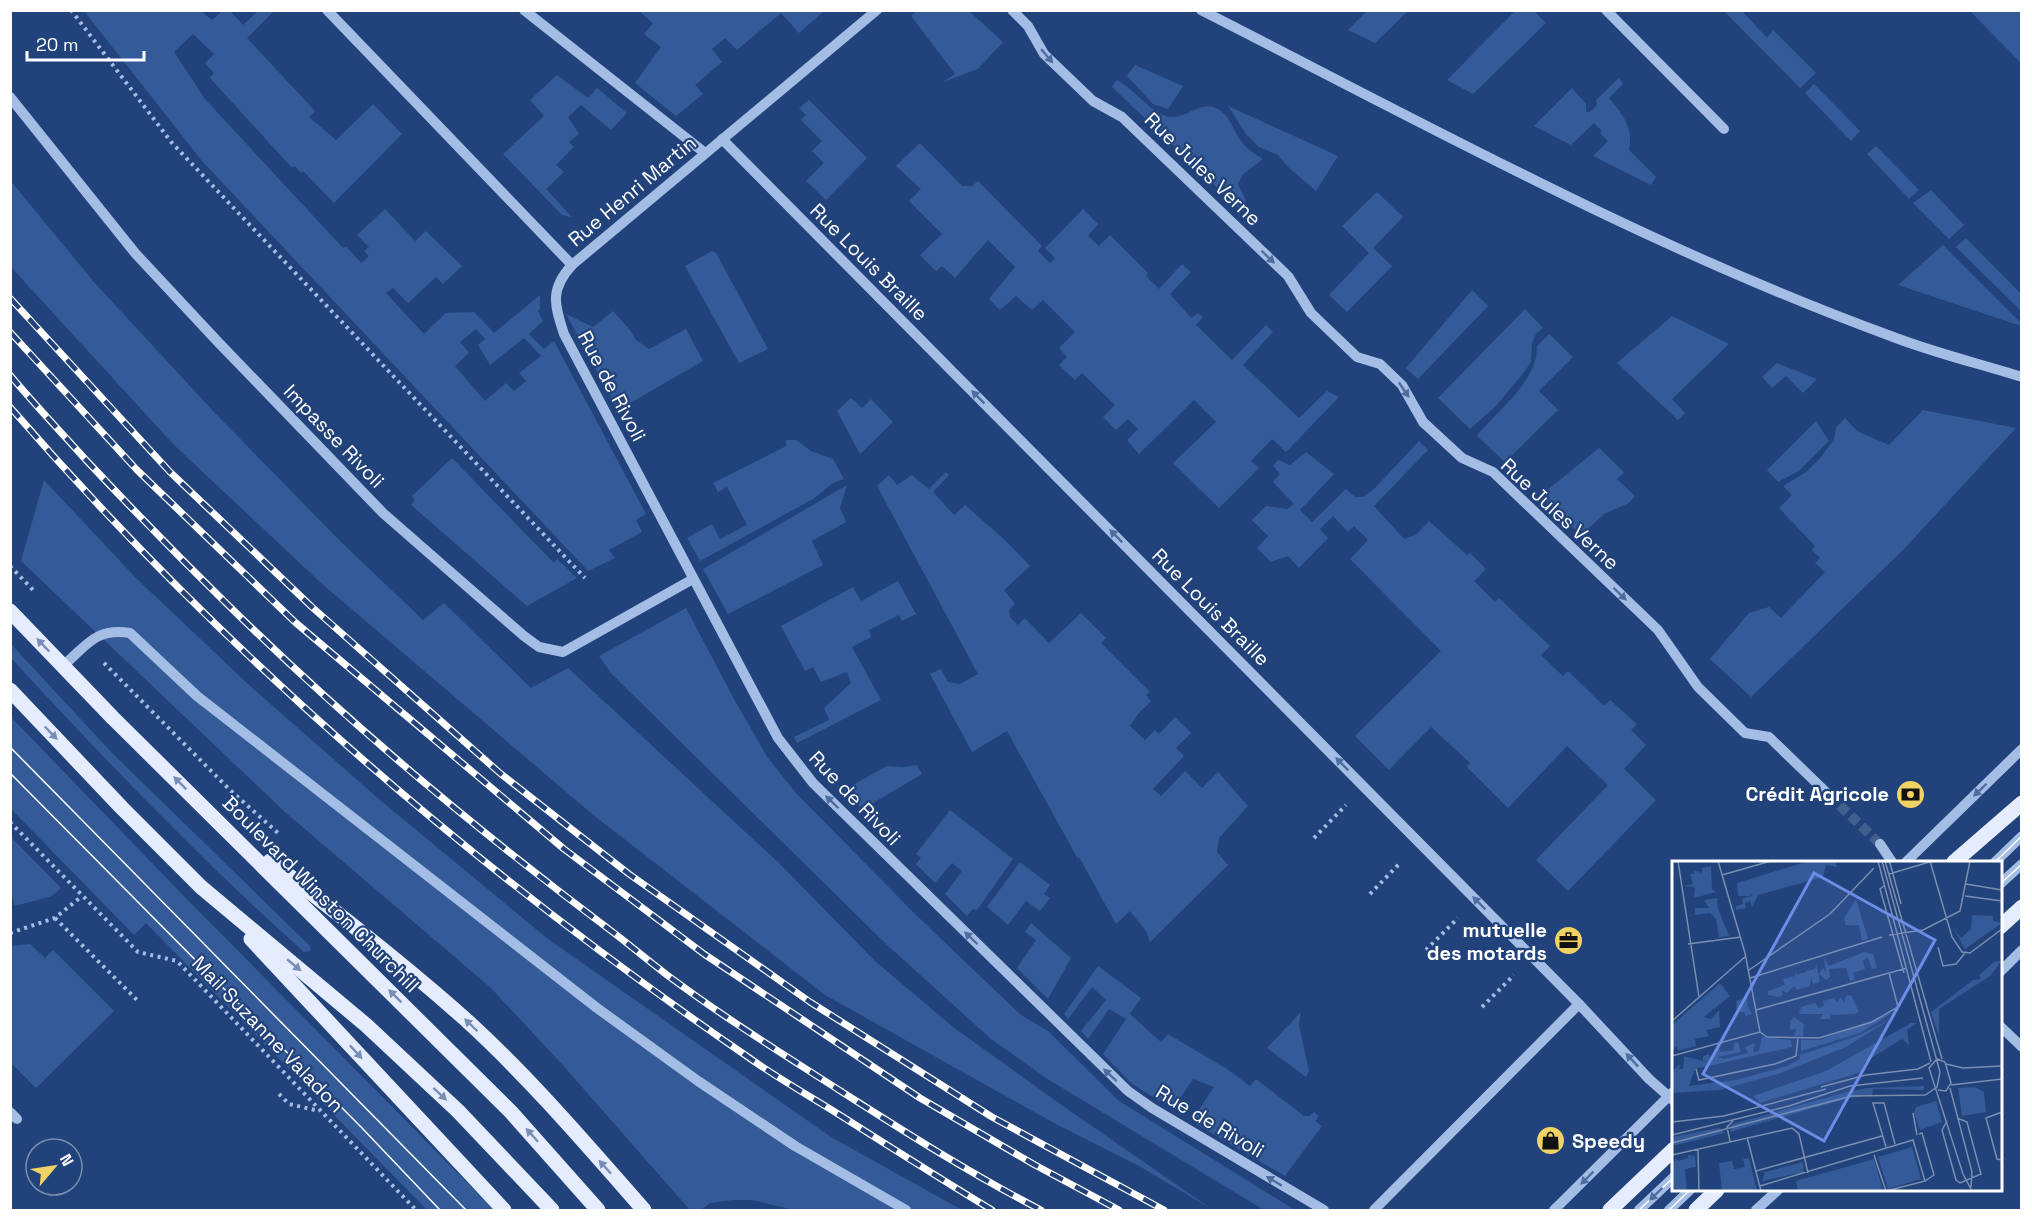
<svg xmlns="http://www.w3.org/2000/svg" width="2032" height="1221" font-family="'Space Grotesk',sans-serif">
<style>
.green{fill:#345b98;fill-rule:evenodd}
.lines{fill:none;stroke-linecap:round;stroke-linejoin:round}
.minor-tunnel{stroke:#425e8e;stroke-width:10;stroke-dasharray:10 5;stroke-linecap:butt}
.path{stroke:#a3bde5;stroke-width:4;stroke-dasharray:3 4.5;stroke-linecap:butt}
.minor{stroke:#a3bde5;stroke-width:10}
.major{stroke:#e4ecfd;stroke-width:15}
.tram{stroke:#fff;stroke-width:1.5}
.rail-casing{stroke:#fff;stroke-width:7}
.rail{stroke:#21427a;stroke-width:4.5;stroke-dasharray:14;stroke-linecap:butt}
.oneway{fill:#4e6d9f}
.oneway2{fill:#798eb5}
.labels{text-anchor:middle;stroke-width:4.5;stroke-linejoin:round;paint-order:stroke}
.street-label{font-size:20px;fill:#fff;stroke:#21427a}
.poi-label{font-size:20px;font-weight:bold;fill:#fff;stroke:#21427a;text-anchor:end}
.inset-road{fill:none;stroke:#7a8eaf;stroke-width:1.5}
.view{fill:#6c8ce6;fill-opacity:0.15;stroke:#6c8ce6;stroke-width:3}
.inset-edge{fill:none;stroke:#fff;stroke-width:3}
</style>
<rect width="100%" height="100%" fill="#21427a"/>
<g class="green">
<path d="M918 10 969 11 1003 42 978 69 943 82 955 74 911 16Z"/>
<path d="M148 11 150 13 152 10 201 11 212 20 222 11H230L243 25 258 11H274L247 38 315 111 309 117 336 140 373 104 402 134 334 203 303 171 301 173 295 166 292 168 210 78 214 73 205 63 214 54 193 34 174 52 205 99 343 248 346 246 361 263 369 256 364 251 369 247 357 235 385 209 415 241 426 231 462 266 443 284 436 277 408 303 393 288 386 293 424 334 446 313 474 312 494 333 540 295V308L538 311 543 321 529 334 544 349 554 341 646 514 636 520 642 532 609 550 615 558 588 571 202 161 84 11ZM476 329 485 339 478 345 490 365 524 338 541 356 519 373 526 381 514 391 506 383 485 401 455 366 469 353 460 342Z"/>
<path d="M639 11H824L799 33 781 13 737 50 725 38 712 49 722 62 695 85 703 94 676 116 635 83 661 47 644 34 653 23Z"/>
<path d="M1367 11V10L1408 11 1375 43 1348 30Z"/>
<path d="M1515 11H1534L1546 23 1473 94 1447 80Z"/>
<path d="M1724 11H1742L1767 38 1773 30 1816 73 1800 88Z"/>
<path d="M1970 11H2021V63Z"/>
<path d="M1135 65 1183 86 1168 109 1153 104 1127 76Z"/>
<path d="M557 75 588 98 597 88 627 113 611 130 581 105 568 117 579 134 569 142 574 147 556 165 564 172 546 189 572 217 562 215 503 154 544 116 530 100Z"/>
<path d="M1619 78 1623 84 1609 98C1622 114 1634 127 1629 150L1656 177 1651 185 1593 156 1608 141 1600 133 1602 131 1594 123 1571 145 1534 126 1572 88 1586 104V112H1590L1597 105 1596 100Z"/>
<path d="M1117 80C1135 89 1154 118 1174 117 1191 116 1203 98 1221 111 1231 118 1234 132 1241 141 1247 149 1255 154 1263 159L1243 174 1238 184 1246 201 1239 208 1112 87Z"/>
<path d="M1814 84 1860 131 1851 141 1805 93Z"/>
<path d="M809 100 867 158 826 200 806 181 824 163 812 151 822 141 801 120 806 115 799 108Z"/>
<path d="M1228 106 1338 156 1316 191 1287 166 1278 155 1259 147 1246 134Z"/>
<path d="M920 143 962 186H972L978 181 1042 246 1038 251 1050 263 1055 258 1045 248 1083 209 1098 224 1088 236 1099 246 1110 235 1148 273 1146 276 1159 289 1182 264 1191 272 1170 294 1191 318 1198 313 1203 317 1196 325 1232 360 1266 325 1273 332 1243 365 1299 418 1327 391 1339 397 1286 452 1272 439 1251 461 1259 468 1219 508 1173 463 1216 422 1194 400 1139 454 1127 440 1138 429 1128 419 1116 430 1103 417 1115 405 1082 373 1075 380 1059 365 1067 357 1059 348 1075 332 1043 300 1032 310 1016 296 1000 310 989 299 1015 267 988 240 955 278 942 266 936 271 920 255 942 234 909 201 921 189 896 166Z"/>
<path d="M1876 146 1919 190 1909 199 1867 154Z"/>
<path d="M10 180 93 281 214 412 341 542 423 620 444 603 531 688 568 668 779 863 875 961 953 1027 1066 1108 1213 1210 1139 1166 1054 1123 825 995 592 814 321 583 174 445 11 267Z"/>
<path d="M1931 190 1964 225 1949 239 1913 203Z"/>
<path d="M1377 192 1403 217 1373 248 1392 266 1347 312 1329 295 1369 253 1342 226Z"/>
<path d="M1966 238 2021 294V311L1956 247Z"/>
<path d="M1943 245 2021 323V326L1898 285Z"/>
<path d="M712 251 716 253 768 349 739 363 685 266Z"/>
<path d="M1472 290 1488 306 1418 379 1406 368Z"/>
<path d="M1525 309 1543 328 1536 334 1532 343 1531 362 1525 371 1496 406 1470 429 1438 398Z"/>
<path d="M613 311 630 330 636 340 649 349 686 329 703 361 618 410 566 314 593 327Z"/>
<path d="M1672 316 1729 344 1672 399 1685 413 1678 420 1617 363Z"/>
<path d="M1549 334 1573 357 1539 391 1558 410 1505 462 1477 436C1498 409 1537 383 1537 346Z"/>
<path d="M1777 363 1817 379 1803 393 1786 376 1772 388 1762 377Z"/>
<path d="M851 398 862 408 871 399 893 422 860 454 837 411Z"/>
<path d="M1923 410 2016 428 1903 550 1751 697 1710 659 1749 613 1769 607 1781 618 1825 572 1815 563 1820 558 1812 550 1815 546 1779 508 1792 495 1783 486 1806 472 1820 458 1834 439 1836 427 1845 418 1857 431 1889 445Z"/>
<path d="M1816 421 1829 441 1799 471 1778 482 1767 470Z"/>
<path d="M786 440H796L811 451 833 459 844 479 833 483 813 499 700 561 687 538 712 524 720 539 747 525 727 487 718 492 713 483 786 446Z"/>
<path d="M1419 441 1428 450 1374 506 1404 539 1416 535 1429 521 1467 555 1470 553 1486 569 1474 581 1495 602 1499 598 1550 646 1541 655 1563 676 1568 671 1604 706 1610 700 1637 724 1631 730 1646 745 1624 769 1656 800 1568 891 1536 860 1608 785 1567 746 1508 808 1467 767 1470 763 1431 727 1389 770 1355 736 1441 651 1350 559 1368 540 1354 526 1348 532 1333 516 1320 529 1328 538 1299 568 1288 556 1271 562 1257 548 1268 536 1252 520 1266 506 1287 509 1294 504 1273 482 1280 474 1273 466 1278 460 1290 465 1306 452 1334 474 1300 510 1312 522 1346 489 1355 497H1363L1374 489Z"/>
<path d="M1599 448 1624 472 1617 479 1635 496 1629 503 1604 514 1581 535 1540 496Z"/>
<path d="M452 458 554 563 557 559 577 578 527 606 411 505 415 500 412 496Z"/>
<path d="M946 472 949 475 933 492 954 515 965 505 1005 540 1030 566 1004 590 1015 604 1009 610 1010 617 1018 625 1025 618 1049 643 1081 613 1106 638 1101 643 1150 692 1146 695 1151 701 1138 714 1130 726 1145 740 1155 730 1159 734 1175 717 1191 733 1176 748 1184 756 1153 789 1161 796 1185 771 1202 788 1218 772 1248 806 1219 838 1217 852 1228 865 1150 942 1146 931 1130 911 1116 924 1079 857 1078 859 1007 731 972 752 930 674 941 669 948 682 960 684 978 674 877 486 889 475 897 485 912 475 929 489Z"/>
<path d="M44 480 136 578 249 685 380 800 548 939 831 1137 962 1210H794L752 1200H733L710 1203 701 1210H690L559 1061 491 988 285 812 21 561Z"/>
<path d="M847 485 840 508 846 522 812 541 823 565 728 614 703 569Z"/>
<path d="M898 581 916 614 902 621 899 615 869 630 871 637 852 647 881 700 797 743 794 737 829 720 824 708 851 683 847 672 821 682 813 667 805 671 781 626 853 587 861 601Z"/>
<path d="M686 608 735 701 768 758 796 793 915 914 1021 1015 1048 1031 1119 1101 1295 1210H1264L1049 1080 991 1039 885 943 630 692 611 673 599 656Z"/>
<path d="M11 644 112 753 310 946V951L304 952C201 860 105 760 11 658Z"/>
<path d="M10 716 179 891 494 1210H427L146 923 134 935 11 809Z"/>
<path d="M917 765 922 774 863 809 844 790 887 766 903 767Z"/>
<path d="M950 810 1013 859 977 910 973 909 967 916 945 894 962 871 952 863 935 883 916 864 921 858 916 854Z"/>
<path d="M10 836 61 888 52 896 15 906 11 891Z"/>
<path d="M1020 862 1050 885 1044 894 1050 898 1040 911 1026 901 1008 925 987 907Z"/>
<path d="M1031 923 1071 958 1048 999 1017 968 1036 940 1025 932Z"/>
<path d="M30 944 45 958 53 950 114 1011 36 1088 10 1062 11 946Z"/>
<path d="M1098 966 1141 998 1130 1014 1161 1042 1168 1034 1227 1069 1250 1086 1256 1079 1304 1116H1310L1314 1112 1319 1116 1315 1121 1322 1126 1285 1176 1191 1121 1214 1087 1193 1079 1173 1109 1132 1084 1103 1054 1126 1019 1109 1009 1088 1039 1081 1031 1106 1000 1092 987 1068 1019 1064 1014Z"/>
<path d="M1301 1012 1299 1025 1309 1071 1306 1077 1267 1048Z"/>
</g>
<g class="lines">
<path class="minor-tunnel" d="M1829 795 1880 844"/>
<g class="path">
<path d="M71 10 172 143 585 578"/>
<path d="M10 566 34 591"/>
<path d="M104 663 231 791 279 834"/>
<path d="M10 822 138 952 177 961 416 1210"/>
<path d="M1314 838 1346 805"/>
<path d="M1370 894 1401 862"/>
<path d="M55 918 139 1002"/>
<path d="M10 933 55 918 82 896"/>
<path d="M1426 950 1458 918"/>
<path d="M1482 1007 1514 975"/>
<path d="M279 1094 289 1104 319 1111"/>
</g>
<g class="minor">
<path d="M327 10 572 265 877 10"/>
<path d="M524 10 705 153"/>
<path d="M1012 10 1028 26 1044 54 1093 101 1122 117 1288 276 1311 313 1357 357 1380 364 1402 385 1423 422 1462 458 1493 472 1658 630 1698 687 1745 733 1769 737 1829 795"/>
<path d="M1201 10C1427 125 1650 248 1888 335 1931 352 1977 363 2022 377"/>
<path d="M1606 10 1724 129"/>
<path d="M10 97 135 253 219 343 383 513 524 636 539 647 563 652 693 579"/>
<path d="M722 139 1579 1004 1649 1079 1674 1101"/>
<path d="M572 265C550 289 554 304 564 334L778 738 813 783 1128 1091 1152 1108 1324 1210"/>
<path d="M63 666C86 646 96 627 130 633L197 696 597 1008 698 1081 795 1146 906 1210"/>
<path d="M1880 844 1892 862"/>
<path d="M1906 862 2022 749"/>
<path d="M1995 862 2022 836"/>
<path d="M2000 884 2022 864"/>
<path d="M2000 972 2022 950"/>
<path d="M2000 1026 2022 1047"/>
<path d="M10 1112 17 1119"/>
<path d="M1374 1210 1579 1004"/>
<path d="M1554 1210 1673 1092"/>
<path d="M1639 1210 1674 1177"/>
<path d="M1669 1210 1690 1190"/>
<path d="M1756 1210 1778 1190"/>
</g>
<g class="major">
<path d="M10 611 113 718 511 1112 598 1210"/>
<path d="M10 690 122 808 201 887 366 1025 458 1111 552 1210"/>
<path d="M270 861C336 912 402 963 464 1018 529 1077 586 1144 644 1210"/>
<path d="M1954 862 2022 803"/>
<path d="M2000 927 2022 907"/>
<path d="M251 939 504 1210"/>
<path d="M1610 1210 1674 1149"/>
<path d="M1696 1210 1717 1190"/>
</g>
<g class="tram">
<path d="M10 747 466 1210"/>
<path d="M10 773 362 1128 440 1210"/>
<path d="M1995 862 2022 836"/>
<path d="M2000 884 2022 864"/>
<path d="M1639 1210 1674 1177"/>
<path d="M1669 1210 1690 1190"/>
</g>
<defs>
<g id="rail">
<path d="M10 298 170 472 313 608 501 774 629 874 810 1002 992 1117 1164 1210"/>
<path d="M10 332 137 470 296 623 564 849 704 954 920 1098 1035 1165 1119 1210"/>
<path d="M10 375C34 404 61 432 86 460 132 509 179 557 227 604 348 723 478 831 614 933 632 947 649 961 667 975 722 1016 781 1053 839 1090 905 1132 971 1174 1041 1210"/>
<path d="M10 407C226 656 477 871 748 1057 776 1077 806 1094 835 1112 887 1145 939 1178 992 1210"/>
</g>
</defs>
<use href="#rail" class="rail-casing"/>
<use href="#rail" class="rail"/>
</g>
<defs><path id="oneway-solid" d="M-6-.8H1V-3.2L6.5 0L1 3.2V.8H-6Z" transform="scale(1.5)"/></defs>
<g class="oneway">
<use href="#oneway-solid" transform="translate(1047 56) rotate(50)"/>
<use href="#oneway-solid" transform="translate(1268 257) rotate(44)"/>
<use href="#oneway-solid" transform="translate(1404 390) rotate(56)"/>
<use href="#oneway-solid" transform="translate(978 397) rotate(-135)"/>
<use href="#oneway-solid" transform="translate(1116 536) rotate(-135)"/>
<use href="#oneway-solid" transform="translate(1620 594) rotate(44)"/>
<use href="#oneway-solid" transform="translate(1342 764) rotate(-135)"/>
<use href="#oneway-solid" transform="translate(1980 790) rotate(136)"/>
<use href="#oneway-solid" transform="translate(832 802) rotate(-136)"/>
<use href="#oneway-solid" transform="translate(1479 903) rotate(-135)"/>
<use href="#oneway-solid" transform="translate(971 938) rotate(-136)"/>
<use href="#oneway-solid" transform="translate(1632 1060) rotate(-133)"/>
<use href="#oneway-solid" transform="translate(1110 1075) rotate(-137)"/>
<use href="#oneway-solid" transform="translate(1587 1178) rotate(135)"/>
<use href="#oneway-solid" transform="translate(1274 1181) rotate(-149)"/>
<use href="#oneway-solid" transform="translate(1656 1194) rotate(136)"/>
</g>
<g class="oneway2">
<use href="#oneway-solid" transform="translate(43 645) rotate(-134)"/>
<use href="#oneway-solid" transform="translate(51 733) rotate(46)"/>
<use href="#oneway-solid" transform="translate(180 783) rotate(-135)"/>
<use href="#oneway-solid" transform="translate(294 965) rotate(40)"/>
<use href="#oneway-solid" transform="translate(395 996) rotate(-135)"/>
<use href="#oneway-solid" transform="translate(471 1025) rotate(-136)"/>
<use href="#oneway-solid" transform="translate(356 1052) rotate(47)"/>
<use href="#oneway-solid" transform="translate(440 1094) rotate(43)"/>
<use href="#oneway-solid" transform="translate(532 1135) rotate(-132)"/>
<use href="#oneway-solid" transform="translate(605 1167) rotate(-132)"/>
</g>
<defs>
<symbol id="bank-disc" viewBox="-11 -11 22 22"><circle r="9.5" fill="#f1d265" stroke="#21427a"/><path d="M-6-4H6V4H-6ZM0-2.3a2.3 2.3 0 1 0 0 4.6a2.3 2.3 0 1 0 0-4.6Z" fill="#111"/></symbol>
<symbol id="office-disc" viewBox="-11 -11 22 22"><circle r="9.5" fill="#f1d265" stroke="#21427a"/><path d="M-6-3h4V-5.5h4V-3h4V5H-6ZM-1-4.5V-3h2v-1.5ZM-6 0V1H6V0Z" fill="#111"/></symbol>
<symbol id="shop-disc" viewBox="-11 -11 22 22"><circle r="9.5" fill="#f1d265" stroke="#21427a"/><path d="M-5-2.5h2.3a2.7 3.5 0 0 1 5.4 0H5L5.5 6h-11ZM-1.5-2.5h3a1.5 2.3 0 0 0-3 0Z" fill="#111"/></symbol>
</defs>
<g fill-rule="evenodd">
<use href="#bank-disc" x="1894" y="778" width="33" height="33"/>
<use href="#office-disc" x="1552" y="924" width="33" height="33"/>
<use href="#shop-disc" x="1534" y="1124" width="33" height="33"/>
</g>
<g class="labels">
<g class="street-label">
<text transform="translate(1203 169) rotate(44)" y="7">Rue Jules Verne</text>
<text transform="translate(632 191) rotate(-40)" y="7">Rue Henri Martin</text>
<text transform="translate(869 262) rotate(45)" y="7">Rue Louis Braille</text>
<text transform="translate(612 386) rotate(62)" y="7">Rue de Rivoli</text>
<text transform="translate(334 436) rotate(46)" y="7">Impasse Rivoli</text>
<text transform="translate(1560 514) rotate(43)" y="7">Rue Jules Verne</text>
<text transform="translate(1211 607) rotate(45)" y="7">Rue Louis Braille</text>
<text transform="translate(855 798) rotate(46)" y="7">Rue de Rivoli</text>
<text transform="translate(321 894) rotate(45)" y="7">Boulevard Winston Churchill</text>
<text transform="translate(268 1034) rotate(46)" y="7">Mail Suzanne Valadon</text>
<text transform="translate(1210 1121) rotate(31)" y="7">Rue de Rivoli</text>
</g>
<g class="poi-label">
<text x="1889" y="801">Crédit Agricole</text>
<text x="1547" y="937">mutuelle<tspan x="1547" dy="23">des motards</tspan></text>
<text x="1572" y="1148" text-anchor="start">Speedy</text>
</g>
</g>
<g transform="translate(1672 861)">
<rect width="330" height="330" fill="#21427a"/>
<path d="M137 0H163L165 6 154 4 151 16 86 34 80 46 78 40 73 42 74 47 64 49V45L71 43 70 38 80 35 79 32 78 35H66L65 22ZM39 5 40 28 44 31 22 37 23 26 12 25 21 23 18 13H22L21 9 30 12V7ZM45 37 46 48 57 75 47 76 44 58 38 52 14 55 23 53V47H37L32 39ZM184 38 196 78 190 80 187 64H174L172 57ZM300 54 321 55V60L330 62 293 88 280 65 289 77 299 68ZM192 91 201 93 205 107 200 108 196 97 191 99 193 108 181 112 183 118 178 120 174 107 157 108 158 116 154 119 147 113 151 107 154 112 152 97 157 105ZM330 99 318 115 267 148V175L259 151 301 119 309 118 307 114 322 101ZM144 103 148 121 141 123 139 116 138 125 125 129 122 125 115 132 109 129 111 134 107 136 96 134V130L113 124 111 118 123 115V110L124 114 134 111 133 106 135 110 143 108ZM48 122 58 135 32 156 39 158 47 149 48 166 34 169 37 175 23 178 24 185 6 190 5 185 0 190V164ZM76 130 75 144 80 153 74 155 72 151H65L64 140 73 137ZM179 134 187 151 183 153 159 154 158 158H148L151 153H127L129 146 143 142 147 147 152 145 151 140 162 137 165 141 169 136 172 142 174 135ZM222 151 188 172 129 190V179H148ZM122 156 132 163 131 175H122L124 168 118 169V160ZM219 158 174 186 106 213 47 229 0 232V203L1 209 8 203 7 208H11L12 195 31 200V195L37 193 40 199 46 186 49 191 61 189 62 182 66 181 69 191 45 196 52 198 76 192 73 186 83 182 81 191 87 190 90 176 119 179 120 186 23 208 17 225 64 219 115 205 128 198V194L185 175ZM239 162H245L235 169 237 184 230 178 193 201 189 211 88 242 81 235 154 210ZM252 225V229L201 228 200 234 176 237 58 271 60 263 175 231 195 227ZM303 226 312 231 314 251 290 255 286 227ZM264 240 270 261 248 269 242 252 244 246ZM47 267 53 272 0 285V276ZM240 286 249 318 216 328 206 296ZM16 294 23 295 24 306 13 308 15 330H0V297L3 301 4 297 6 300 16 297ZM77 297 85 330H50L47 302 60 300 62 308 73 306 71 298ZM202 298 211 330H126L124 320ZM131 301 132 311 90 320 93 311Z" fill="#345b98"/>
<path class="inset-road" d="M6 0 27 136M206 0 259 201M213 0 270 198M214 0 218 2 229 43M258 0 280 76 290 91 298 92 330 68M217 13 261 0M50 14 99 0M294 23 330 29M213 24 208 28 232 112M293 35 330 40M217 74 251 69 288 50 298 0M16 83 69 76M266 86 271 105 284 103 293 92M77 109 158 53 202 7M78 117 210 76M84 149 235 107M0 160 74 95M88 171 95 176 147 177 200 161 226 146 217 112M0 195 88 171 73 92 46 0M274 203 291 207 330 205M24 208 27 219 103 203 124 195 126 176M279 224 330 218M149 226 194 214 246 208 258 202M278 227 300 311 299 326M266 229 274 230 279 222 273 201 265 198 257 207 291 313 300 330M330 251 314 257 325 298 330 299M241 252 245 274M275 260 270 269 284 319 288 322 309 313 295 261 285 257M0 261 52 255 154 228M247 273 250 272 262 314 253 320M0 274 117 245 178 225 251 217M75 276 89 330M58 280 55 266 61 260M0 282 180 235 253 234 265 226 268 211 210 0M214 286 201 242H212L223 283M26 288 27 330M0 294 120 267 127 273 136 312M84 310 210 275M88 325 241 279 253 320 214 330 202 294"/>
<path class="view" d="M142 12 263 79 152 280 31 213Z"/>
<rect width="330" height="330" class="inset-edge"/>
</g>
<rect width="2032" height="1221" fill="none" stroke="#ffffff" stroke-width="24"/>
<g transform="translate(54 1167) rotate(61)"><circle r="28" fill="#21427a" stroke="#7a8eaf" stroke-width="1.5"/>
<path d="M0-4.5L10 22L0 15L-10 22Z" fill="#f1d265"/>
<text y="-9" font-size="16" font-weight="bold" text-anchor="middle" fill="#ffffff">N</text>
</g>
<path d="M27 51v9h117v-9" fill="none" stroke="#ffffff" stroke-width="3"/>
<text x="36" y="51" font-size="18" fill="#ffffff" stroke="#21427a" stroke-width="4.5" paint-order="stroke">20 m</text>
</svg>
